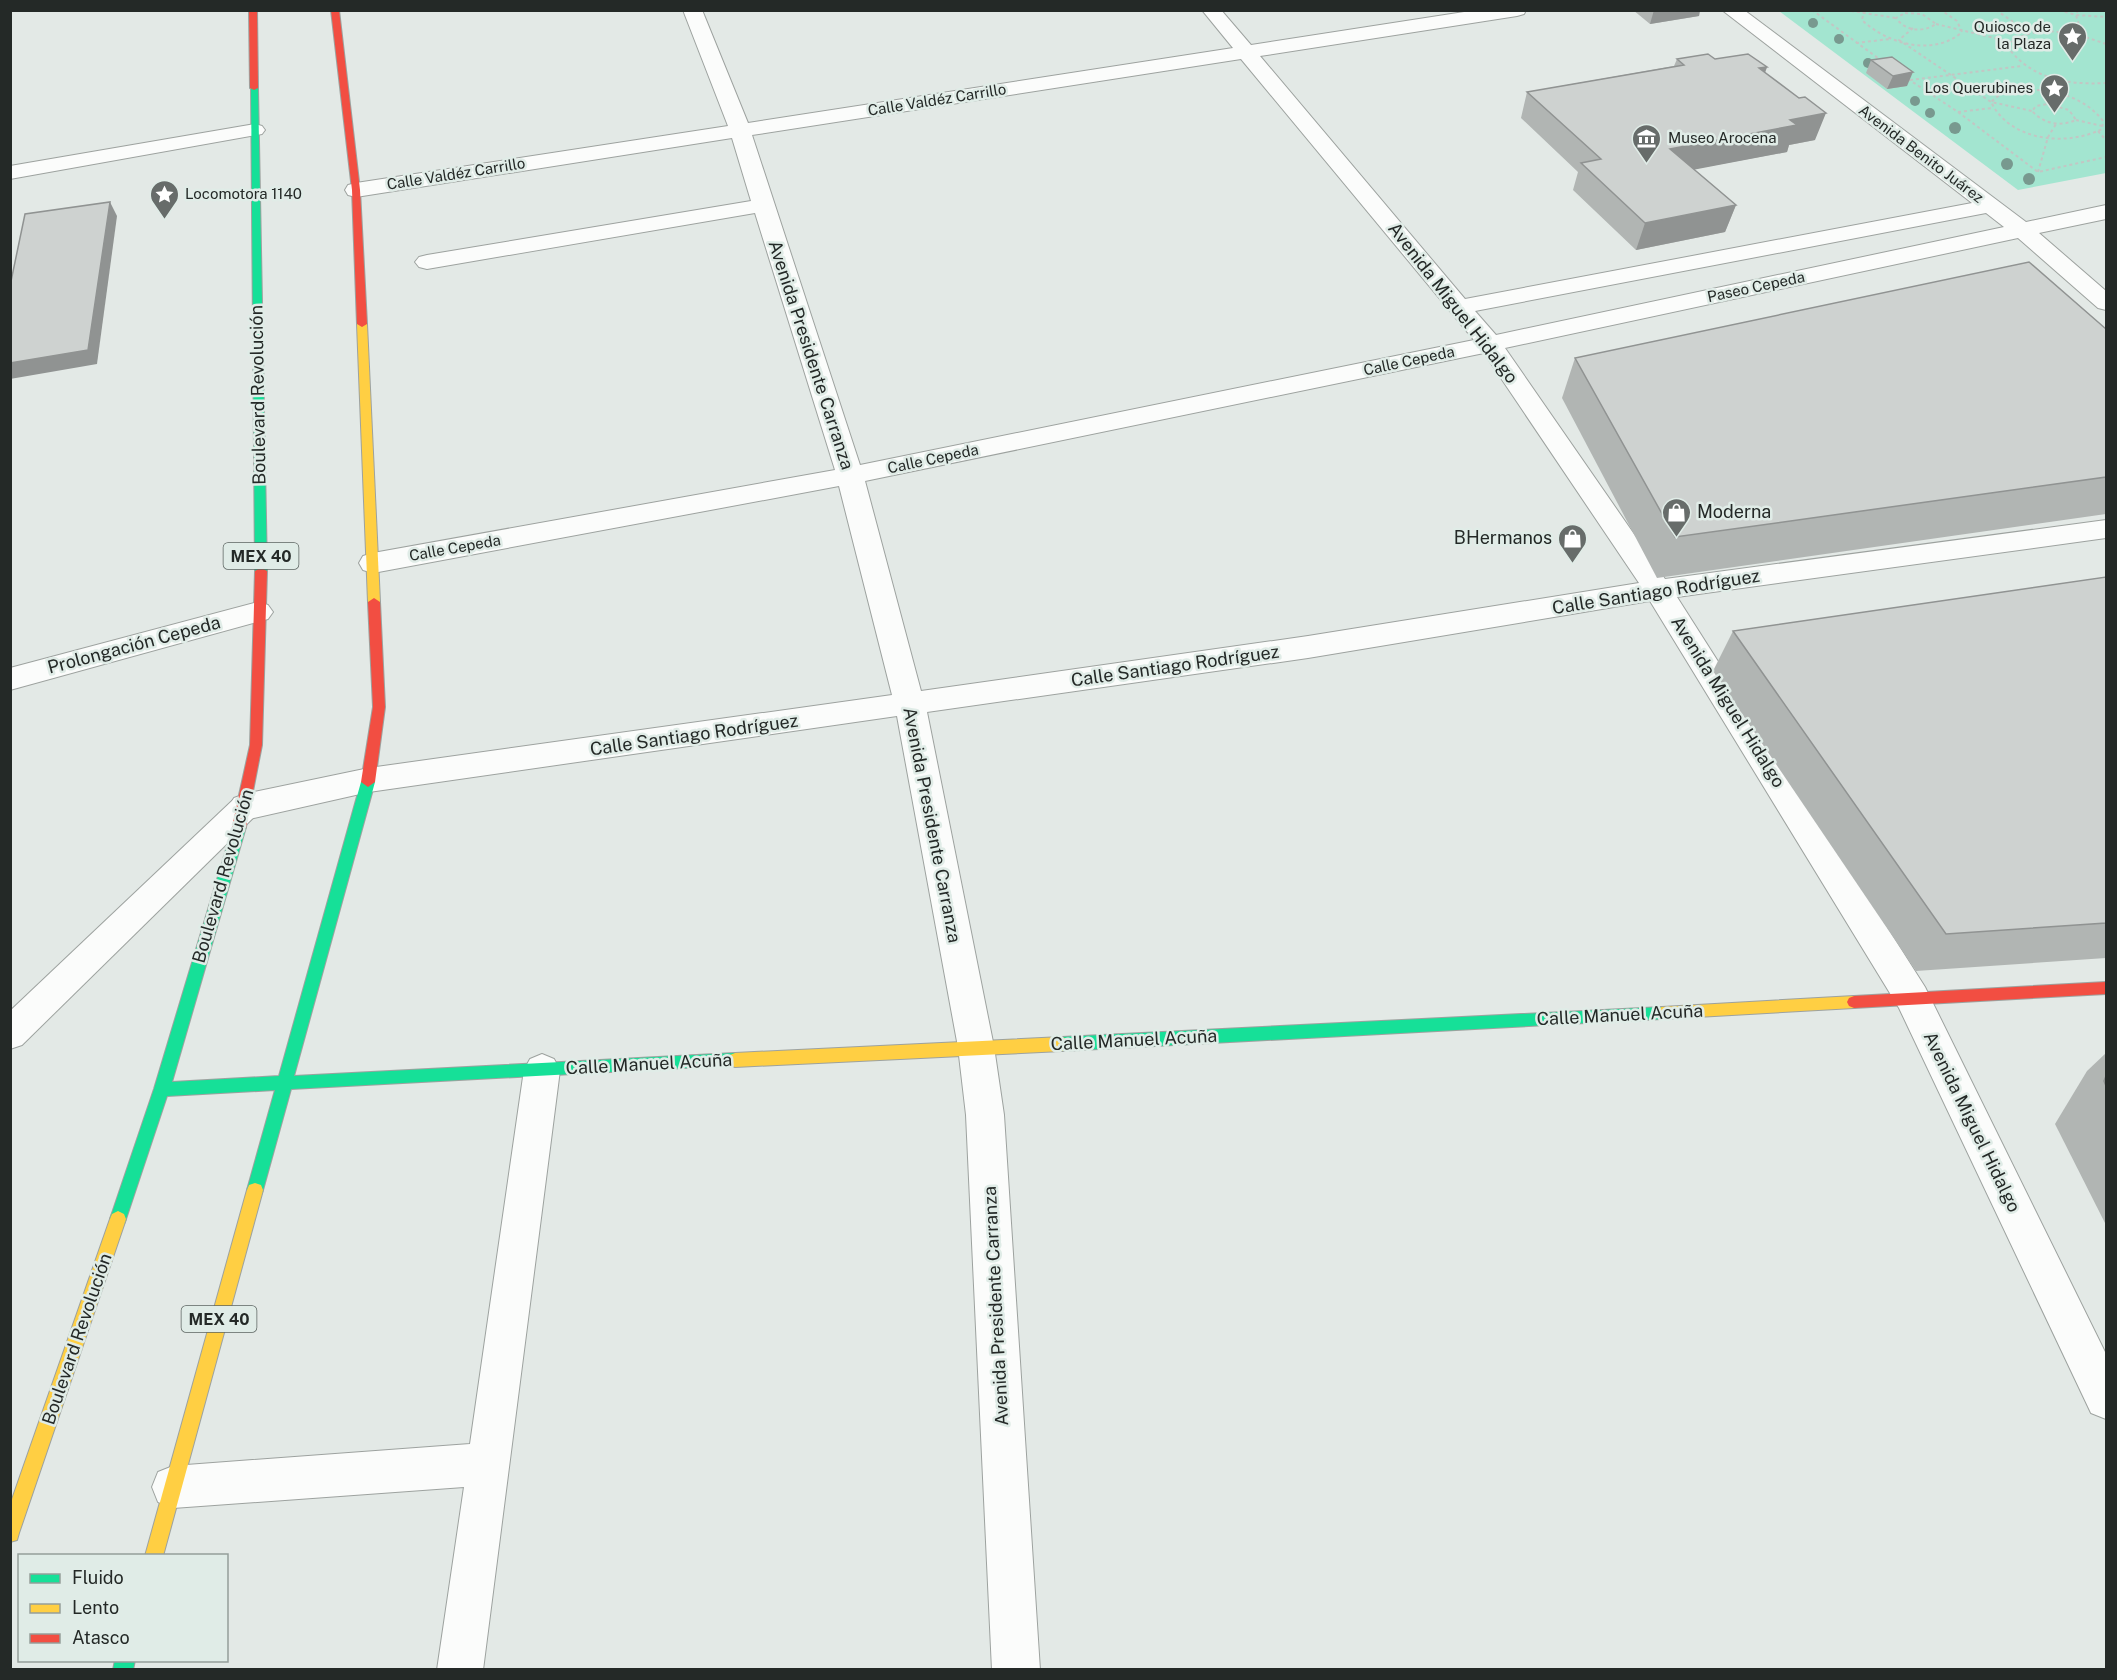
<svg xmlns="http://www.w3.org/2000/svg" width="2117" height="1680" font-family="'Public Sans',sans-serif">
<style>
.green{fill:#a3e5d0}
.lines{fill:none;stroke-linecap:round;stroke-linejoin:round}
.lane-casing{stroke:#9da29f;stroke-width:2}
.street-casing{stroke:#9da29f;stroke-width:2}
.fast-casing{stroke:#9da29f;stroke-width:2}
.slow-casing{stroke:#9da29f;stroke-width:2}
.jam-casing{stroke:#9da29f;stroke-width:2}
.path{stroke:#c3c6c4;stroke-width:2;stroke-dasharray:3 3;stroke-linecap:butt}
.lane{fill:#fbfcfb;fill-rule:evenodd}
.street{fill:#fbfcfb;fill-rule:evenodd}
.fast{fill:#16e098;fill-rule:evenodd}
.slow{fill:#ffcf43;fill-rule:evenodd}
.jam{fill:#f24e42;fill-rule:evenodd}
.tree{fill:#78998f}
.wall{fill:#b1b5b3}
.shaded-wall{fill:#909392}
.building{fill:#ced2d0;stroke:#909392;stroke-width:1.5}
.labels{text-anchor:middle;stroke-width:5;stroke-linejoin:round;paint-order:stroke}
.far-poi-label{font-size:15px;fill:#242927;stroke:#e0ece7;text-anchor:end}
.far-street-label{font-size:15px;fill:#242927;stroke:#e0ece7}
.shield{fill:#e0ece7;stroke:#5c6461;stroke-width:1.5}
.shield-label{font-size:16px;font-weight:bold;fill:#242927}
.street-label{font-size:18px;fill:#242927;stroke:#e0ece7}
.poi-label{font-size:18px;fill:#242927;stroke:#e0ece7;text-anchor:start}
</style>
<rect width="100%" height="100%" fill="#e3e9e6"/>
<path class="green" d="M1779 11H2106V173L2018 190Z"/>
<g class="lines">
<defs>
<g id="lane">
<path d="M245 795 256 799 260 807 256 815 22 1045 10 1049V1011L234 799Z"/>
<path d="M542 1054 554 1059 560 1070 483 1670H437L464 1487 173 1508 158 1502 152 1487 158 1472 173 1466 470 1444 524 1070 530 1059Z"/>
</g>
<g id="street">
<path d="M683 10H702L748 123 1233 48 1202 10H1221L1251 45 1477 10H1526L1524 14 1517 16 1260 56 1465 299 1972 203 1722 10H1744L2026 222 2106 205V219L2039 233 2106 291V310L2098 308 2018 238 1505 348 1665 579 2106 520V538L1677 597 1925 987 2106 1354V1419L2091 1413 1899 1008 1650 601 1308 658 927 712 994 1047 1004 1115 1040 1670H992L966 1115 958 1047 897 716 369 792 245 820 234 816 229 807 234 798 245 794 369 768 892 695 839 486 373 573 363 570 359 563 363 556 373 553 835 470 755 213 427 269 419 267 415 262 419 257 427 255 751 201 732 138 356 197 348 195 345 190 348 185 356 183 728 126ZM1241 59 1474 340 860 465 752 135ZM1986 213 2004 227 1496 335 1475 311ZM1484 353 1639 583 1308 636 921 691 865 481Z"/>
<path d="M255 124 262 126 265 130 262 134 10 179V166Z"/>
<path d="M258 602 268 605 273 612 268 619 10 690V668Z"/>
</g>
<g id="fast">
<path d="M251 86 258 88 267 571 261 575 255 571Z"/>
<path d="M368 777 375 782 294 1076 735 1053 740 1055 743 1060 740 1065 291 1089 263 1190 261 1195 255 1197 249 1195 247 1190 275 1090 167 1096 126 1219 124 1224 118 1227 112 1224 110 1219 154 1089 234 823H244L246 827 172 1082 279 1076 361 782Z"/>
<path d="M1662 1007 1667 1009 1669 1013 1667 1017 1662 1019 1062 1051 1057 1049 1055 1044 1057 1039 1062 1037Z"/>
<path d="M115 1660H135L133 1670H113Z"/>
</g>
<g id="slow">
<path d="M362 321 367 324 380 602 374 606 368 602 357 324Z"/>
<path d="M1854 996 1859 998 1861 1002 1859 1006 1854 1008 1662 1019 1657 1017 1655 1013 1657 1009 1662 1007Z"/>
<path d="M1062 1037 1067 1039 1069 1044 1067 1049 1062 1051 735 1067 730 1065 727 1060 730 1055 735 1053Z"/>
<path d="M255 1183 261 1185 263 1190 163 1556H145L247 1190 249 1185Z"/>
<path d="M118 1211 124 1214 126 1219 19 1533 17 1540 10 1542V1505L110 1219 112 1214Z"/>
</g>
<g id="jam">
<path d="M249 10H257L258 88 254 90 250 88Z"/>
<path d="M331 10H339L360 190 367 324 362 327 357 324 352 190Z"/>
<path d="M261 567 267 571 262 745 246 827 244 831H234L232 827 250 745 255 571Z"/>
<path d="M374 598 380 602 385 707 375 782 368 787 361 782 373 707 368 602Z"/>
<path d="M2106 982V994L1854 1008 1849 1006 1847 1002 1849 998 1854 996Z"/>
</g>
</defs>
<use href="#lane" class="lane-casing"/>
<use href="#street" class="street-casing"/>
<use href="#fast" class="fast-casing"/>
<use href="#slow" class="slow-casing"/>
<use href="#jam" class="jam-casing"/>
<g class="path">
<path d="M1812 10 1882 61"/>
<path d="M1845 10 1896 18"/>
<path d="M1864 10 1862 20C1887 44 1934 57 1962 32L1957 21 1941 10"/>
<path d="M1996 10 2029 33"/>
<path d="M2059 10 2076 15 2106 17"/>
<path d="M2078 10 2076 15 2082 36"/>
<path d="M1905 13 1922 14 1936 24C1923 33 1905 31 1896 18Z"/>
<path d="M1936 24 2011 42"/>
<path d="M1913 28 1899 40 1991 102 2032 111"/>
<path d="M1856 43 1890 39"/>
<path d="M2106 44C2075 33 2040 23 2011 42L2010 50C2034 80 2070 85 2106 83"/>
<path d="M1908 79 1958 112 2038 172 2106 157"/>
<path d="M1910 80 2022 66"/>
<path d="M2019 89C2051 90 2082 94 2103 121L2102 129C2066 147 2010 141 1991 102L2003 92Z"/>
<path d="M2048 104 2069 110 2076 120C2060 127 2044 124 2032 111L2036 106Z"/>
<path d="M2052 104 2050 91 2056 79"/>
<path d="M1958 112 1992 108"/>
<path d="M2076 120 2102 126"/>
<path d="M2098 131 2106 140"/>
<path d="M2038 172 2048 137 2056 124"/>
</g>
<use href="#lane" class="lane"/>
<use href="#street" class="street"/>
<use href="#fast" class="fast"/>
<use href="#slow" class="slow"/>
<use href="#jam" class="jam"/>
</g>
<g class="tree">
<circle cx="1813" cy="23" r="5"/>
<circle cx="1839" cy="39" r="5"/>
<circle cx="1868" cy="63" r="5"/>
<circle cx="1915" cy="101" r="5"/>
<circle cx="1930" cy="113" r="5"/>
<circle cx="1955" cy="128" r="6"/>
<circle cx="2007" cy="164" r="6"/>
<circle cx="2029" cy="179" r="6"/>
</g>
<g class="wall">
<path d="M1633 10H1700L1699 16 1650 24Z"/>
<path d="M1677 59H1715L1767 67 1765 73 1815 140 1789 145 1787 152 1694 169 1736 205 1725 232 1636 250 1573 190 1578 172 1521 118 1527 92 1674 66Z"/>
<path d="M1871 60 1907 86 1887 89 1866 73Z"/>
<path d="M2106 329V514L1657 578 1562 398 1575 358Z"/>
<path d="M2106 577V958L1916 971 1713 671 1733 631Z"/>
<path d="M2106 1053V1225L2055 1124 2087 1071Z"/>
</g>
<g class="shaded-wall">
<path d="M1654 10H1700L1699 16 1650 24Z"/>
<path d="M1767 67 1757 93 1759 68Z"/>
<path d="M1913 72 1907 86 1887 89 1893 76Z"/>
<path d="M1826 113 1815 140 1789 145 1787 152 1661 176 1670 149 1790 120Z"/>
<path d="M110 202 117 216 97 364 10 379V363Z"/>
<path d="M1736 205 1725 232 1636 250 1645 223Z"/>
</g>
<g class="building">
<path d="M1708 54 1715 59 1748 54 1767 67 1759 68 1799 98 1805 97 1826 113 1790 120 1797 125 1670 149 1736 205 1645 223 1581 163 1601 159 1527 92 1684 65 1677 59Z"/>
<path d="M1892 57 1913 72 1893 76 1871 60Z"/>
<path d="M110 202 88 350 10 363V286L25 214Z"/>
<path d="M2029 262 2106 329V477L1675 537 1575 358Z"/>
<path d="M2106 577V923L1946 934 1733 631Z"/>
<path d="M2106 1076V1086L2104 1081Z"/>
</g>
<defs>
<symbol id="sight-pin" viewBox="-11 -11 22 30"><path d="M0 17L-7.5 6A9.5 9.5 0 1 1 7.5 6Z" fill="#676c6a" stroke="#e0ece7"/><path d="M0-6L1.8-2.2L6-1.7L2.9 1.2L3.7 5.4L0 3.3L-3.7 5.4L-2.9 1.2L-6-1.7L-1.8-2.2Z" fill="#fff"/></symbol>
<symbol id="museum-pin" viewBox="-11 -11 22 30"><path d="M0 17L-7.5 6A9.5 9.5 0 1 1 7.5 6Z" fill="#676c6a" stroke="#e0ece7"/><path d="M0-6L6-3V-2H-6V-3ZM-5-1h2V3h-2ZM-1-1h2V3h-2ZM3-1h2V3H3ZM-6 4H6V6H-6Z" fill="#fff"/></symbol>
<symbol id="shop-pin" viewBox="-11 -11 22 30"><path d="M0 17L-7.5 6A9.5 9.5 0 1 1 7.5 6Z" fill="#676c6a" stroke="#e0ece7"/><path d="M-5-2.5h2.3a2.7 3.5 0 0 1 5.4 0H5L5.5 6h-11ZM-1.5-2.5h3a1.5 2.3 0 0 0-3 0Z" fill="#fff"/></symbol>
</defs>
<g fill-rule="evenodd">
<use href="#sight-pin" x="2056" y="20" width="33" height="45"/>
<use href="#sight-pin" x="2038" y="72" width="33" height="45"/>
<use href="#museum-pin" x="1630" y="122" width="33" height="45"/>
<use href="#sight-pin" x="148" y="178" width="33" height="45"/>
<use href="#shop-pin" x="1660" y="496" width="33" height="45"/>
<use href="#shop-pin" x="1556" y="522" width="33" height="45"/>
</g>
<g class="labels">
<g class="far-poi-label">
<text x="2051" y="32">Quiosco de<tspan x="2051" dy="17">la Plaza</tspan></text>
<text x="2033" y="93">Los Querubines</text>
<text x="1668" y="143" text-anchor="start">Museo Arocena</text>
<text x="185" y="199" text-anchor="start">Locomotora 1140</text>
</g>
<g class="far-street-label">
<text transform="translate(937 100) rotate(-9)" y="5">Calle Valdéz Carrillo</text>
<text transform="translate(1921 154) rotate(37)" y="5">Avenida Benito Juárez</text>
<text transform="translate(456 174) rotate(-9)" y="5">Calle Valdéz Carrillo</text>
<text transform="translate(1756 287) rotate(-12)" y="5">Paseo Cepeda</text>
<text transform="translate(1409 361) rotate(-12)" y="5">Calle Cepeda</text>
<text transform="translate(933 459) rotate(-12)" y="5">Calle Cepeda</text>
<text transform="translate(455 548) rotate(-10)" y="5">Calle Cepeda</text>
</g>
<g class="shield">
<rect x="223.5" y="543" width="75" height="26" rx="4.5"/>
<rect x="181.5" y="1306" width="75" height="26" rx="4.5"/>
</g>
<g class="shield-label">
<text x="261" y="562">MEX 40</text>
<text x="219" y="1325">MEX 40</text>
</g>
<g class="street-label">
<text transform="translate(1453 303) rotate(52)" y="6">Avenida Miguel Hidalgo</text>
<text transform="translate(811 355) rotate(72)" y="6">Avenida Presidente Carranza</text>
<text transform="translate(258 395) rotate(-91)" y="6">Boulevard Revolución</text>
<text transform="translate(1656 592) rotate(-9)" y="6">Calle Santiago Rodríguez</text>
<text transform="translate(134 645) rotate(-15)" y="6">Prolongación Cepeda</text>
<text transform="translate(1175 666) rotate(-8)" y="6">Calle Santiago Rodríguez</text>
<text transform="translate(1728 702) rotate(58)" y="6">Avenida Miguel Hidalgo</text>
<text transform="translate(694 735) rotate(-8)" y="6">Calle Santiago Rodríguez</text>
<text transform="translate(932 825) rotate(79)" y="6">Avenida Presidente Carranza</text>
<text transform="translate(223 876) rotate(-74)" y="6">Boulevard Revolución</text>
<text transform="translate(1620 1015) rotate(-3)" y="6">Calle Manuel Acuña</text>
<text transform="translate(1134 1040) rotate(-3)" y="6">Calle Manuel Acuña</text>
<text transform="translate(649 1064) rotate(-3)" y="6">Calle Manuel Acuña</text>
<text transform="translate(1972 1122) rotate(64)" y="6">Avenida Miguel Hidalgo</text>
<text transform="translate(996 1306) rotate(-93)" y="6">Avenida Presidente Carranza</text>
<text transform="translate(77 1339) rotate(-71)" y="6">Boulevard Revolución</text>
</g>
<g class="poi-label">
<text x="1697" y="518">Moderna</text>
<text x="1552" y="544" text-anchor="end">BHermanos</text>
</g>
</g>
<rect width="2117" height="1680" fill="none" stroke="#242927" stroke-width="24"/>
<rect x="18" y="1554" width="210" height="108" fill="#e0ece7" stroke="#959e9a" stroke-width="1.5"/>
<rect x="30" y="1574" width="30" height="9" fill="#16e098" stroke="#959e9a" stroke-width="1.5"/>
<text x="72" y="1584" font-size="18" fill="#242927">Fluido</text>
<rect x="30" y="1604" width="30" height="9" fill="#ffcf43" stroke="#959e9a" stroke-width="1.5"/>
<text x="72" y="1614" font-size="18" fill="#242927">Lento</text>
<rect x="30" y="1634" width="30" height="9" fill="#f24e42" stroke="#959e9a" stroke-width="1.5"/>
<text x="72" y="1644" font-size="18" fill="#242927">Atasco</text>
</svg>
